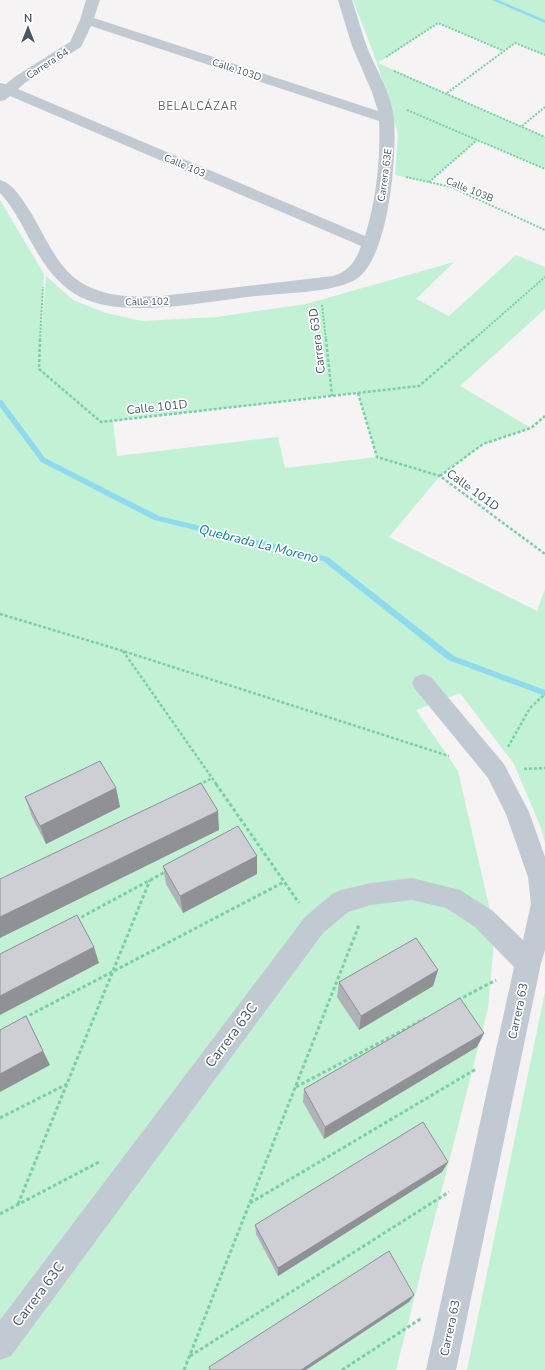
<svg xmlns="http://www.w3.org/2000/svg" width="545" height="1370" font-family="'Nunito Sans',sans-serif">
<style>
.green{fill:#c3f1d5;fill-rule:evenodd}
.lines{fill:none;stroke-linecap:round;stroke-linejoin:round}
.stream{fill:#90daee;fill-rule:evenodd}
.path-far2{stroke:#7ad0a6;stroke-width:2;stroke-dasharray:2 1.5;stroke-linecap:butt}
.path-far1{stroke:#7ad0a6;stroke-width:2.5;stroke-dasharray:3 2;stroke-linecap:butt}
.path{stroke:#7ad0a6;stroke-width:3;stroke-dasharray:3.5 2.5;stroke-linecap:butt}
.minor{fill:#c1cad2;fill-rule:evenodd}
.wall{fill:#b0b2b7}
.shaded-wall{fill:#909195}
.building{fill:#cdcfd5;stroke:#909195}
.labels{text-anchor:middle;stroke-width:3.5;stroke-linejoin:round;paint-order:stroke}
.far-street-label{font-size:10px;fill:#4a5661;stroke:#fff}
.far-neighbourhood-label{font-size:11px;letter-spacing:1px;fill:#5f6368;stroke:#fff}
.street-label{font-size:12px;fill:#4a5661;stroke:#fff}
.water-label{font-size:13px;font-style:italic;fill:#0c7c9b;stroke:#fff}
.near-street-label{font-size:14px;fill:#4a5661;stroke:#fff}
</style>
<rect width="100%" height="100%" fill="#f5f3f3"/>
<g class="green">
<path d="M353 0H545V55L515 43 504 51 438 23 378 63 545 137V169L477 140 429 182 395 175 398 134 377 63Z"/>
<path d="M0 200 44 274 40 351 46 276 73 300 106 313 142 321 217 317 306 304 454 262 416 299 449 316 516 255 545 267V309L460 386 531 428 483 444 440 476 389 537 537 611 545 589V843L541 828 514 764 460 693 416 710 458 771 495 932 488 1008 396 1370H0ZM358 393 377 457 285 468 278 437 117 456 113 421Z"/>
<path d="M545 992V1370H467Z"/>
</g>
<g class="lines">
<g class="stream">
<path d="M492 0H498L545 20V23Z"/>
<path d="M0 400H2L45 458 159 516 328 557 454 656 545 690V696L448 660 323 561 154 520 41 462 0 407Z"/>
</g>
<g class="path-far2">
<path d="M386 57 438 23 504 51"/>
<path d="M394 71 545 137"/>
<path d="M447 93 515 43 545 55"/>
<path d="M407 110 545 169"/>
<path d="M522 126 545 107"/>
<path d="M406 177 451 187 545 230"/>
<path d="M429 182 477 140"/>
<path d="M322 305 326 340"/>
<path d="M40 340 43 287"/>
<path d="M473 340 545 277"/>
</g>
<g class="path-far1">
<path d="M40 339 39 369 101 422 419 386 474 339"/>
<path d="M326 339 332 396"/>
<path d="M358 393 377 457 440 476 545 554"/>
<path d="M440 476 483 444 531 428 545 416"/>
<path d="M0 614 123 651 449 756"/>
<path d="M123 651 217 785"/>
<path d="M508 747 530 708 545 694"/>
<path d="M524 769 545 768"/>
<path d="M199 785 212 778"/>
</g>
<g class="path">
<path d="M216 784 299 903"/>
<path d="M199 785 201 784"/>
<path d="M76 920 167 871"/>
<path d="M458 1000 496 980"/>
<path d="M24 1018 284 882"/>
<path d="M296 1087 426 1018"/>
<path d="M0 1118 67 1084"/>
<path d="M250 1203 476 1069"/>
<path d="M18 1204 150 880"/>
<path d="M0 1214 99 1162"/>
<path d="M190 1356 449 1192"/>
<path d="M184 1370 359 925"/>
<path d="M342 1370 422 1318"/>
</g>
<g class="minor">
<path d="M86 0H100L94 18 378 111 372 92 352 46 338 0H352C358 17 362 35 369 52 378 73 392 96 394 119 397 155 389 264 353 281 328 293 284 293 257 296 221 300 185 307 149 308 85 309 60 295 30 240 21 223 13 207 0 193V180C11 183 18 193 24 202 36 219 44 238 55 255 80 296 118 298 162 296L333 276C348 272 356 261 361 246L10 96 5 100 0 101V83L6 84 16 76 70 42 80 20ZM91 26 379 121C381 159 376 200 365 236L18 89 26 82 81 47Z"/>
<path d="M423 674 431 677 504 764 529 812 545 857V950L541 963 456 1370H426L514 967 475 927 446 908 412 900 371 905 348 912 323 933 11 1356 0 1360V1320L305 917 332 894 341 890 371 883 412 878 460 890 493 911 523 940 531 904 528 877 506 814 488 778 415 689 412 683 415 677Z"/>
</g>
</g>
<g class="wall">
<path d="M116 788 120 807 46 844 32 817 25 797Z"/>
<path d="M163 866 257 874 183 913 166 884Z"/>
<path d="M438 970 433 986 359 1030 337 997 339 982Z"/>
<path d="M484 1033 477 1047 324 1139 303 1102 304 1089Z"/>
<path d="M448 1162 442 1172 278 1276 256 1234 255 1225Z"/>
</g>
<g class="shaded-wall">
<path d="M116 788 120 807 46 844 40 826Z"/>
<path d="M218 811 219 830 0 938V917Z"/>
<path d="M257 856V874L183 913 180 896Z"/>
<path d="M94 947 99 963 0 1015V996Z"/>
<path d="M438 970 433 986 359 1030 361 1016Z"/>
<path d="M26 1016 50 1065 0 1092V1074Z"/>
<path d="M484 1033 477 1047 324 1139 325 1127Z"/>
<path d="M448 1162 442 1172 278 1276V1268Z"/>
<path d="M414 1295 409 1302 306 1370H301Z"/>
</g>
<g class="building">
<path d="M100 761 116 788 40 826 25 797Z"/>
<path d="M201 783 218 811 0 917V879Z"/>
<path d="M238 826 257 856 180 896 163 866Z"/>
<path d="M77 915 94 947 0 996V954Z"/>
<path d="M416 938 438 970 361 1016 339 982Z"/>
<path d="M460 998 484 1033 325 1127 304 1089Z"/>
<path d="M26 1016 43 1051 0 1074V1030Z"/>
<path d="M423 1122 448 1162 278 1268 255 1225Z"/>
<path d="M389 1251 414 1295 301 1370H210L209 1367Z"/>
</g>
<g class="labels">
<g class="far-street-label">
<text transform="translate(47 63) rotate(-33)" y="4">Carrera 64</text>
<text transform="translate(237 69) rotate(18)" y="4">Calle 103D</text>
<text transform="translate(185 165) rotate(23)" y="4">Calle 103</text>
<text transform="translate(384 175) rotate(-82)" y="4">Carrera 63E</text>
<text transform="translate(470 189) rotate(22)" y="4">Calle 103B</text>
<text transform="translate(147 301) rotate(-1)" y="4">Calle 102</text>
</g>
<g class="far-neighbourhood-label">
<text x="198" y="110">BELALCÁZAR</text>
</g>
<g class="street-label">
<text transform="translate(317 341) rotate(-97)" y="4">Carrera 63D</text>
<text transform="translate(157 407) rotate(-6)" y="4">Calle 101D</text>
<text transform="translate(473 490) rotate(36)" y="4">Calle 101D</text>
<text transform="translate(518 1011) rotate(-78)" y="4">Carrera 63</text>
<text transform="translate(450 1328) rotate(-78)" y="4">Carrera 63</text>
</g>
<g class="water-label">
<text transform="translate(259 543) rotate(14)" y="5">Quebrada La Moreno</text>
</g>
<g class="near-street-label">
<text transform="translate(231 1035) rotate(-53)" y="5">Carrera 63C</text>
<text transform="translate(38 1294) rotate(-53)" y="5">Carrera 63C</text>
</g>
</g>
<g transform="translate(28 28)" stroke="#ffffff" stroke-width="3" paint-order="stroke">
<path d="M0-3L7 15L0 10L-7 15Z" fill="#4a5661"/>
<text y="-6" font-size="11" font-weight="bold" text-anchor="middle" fill="#4a5661">N</text>
</g>
</svg>
